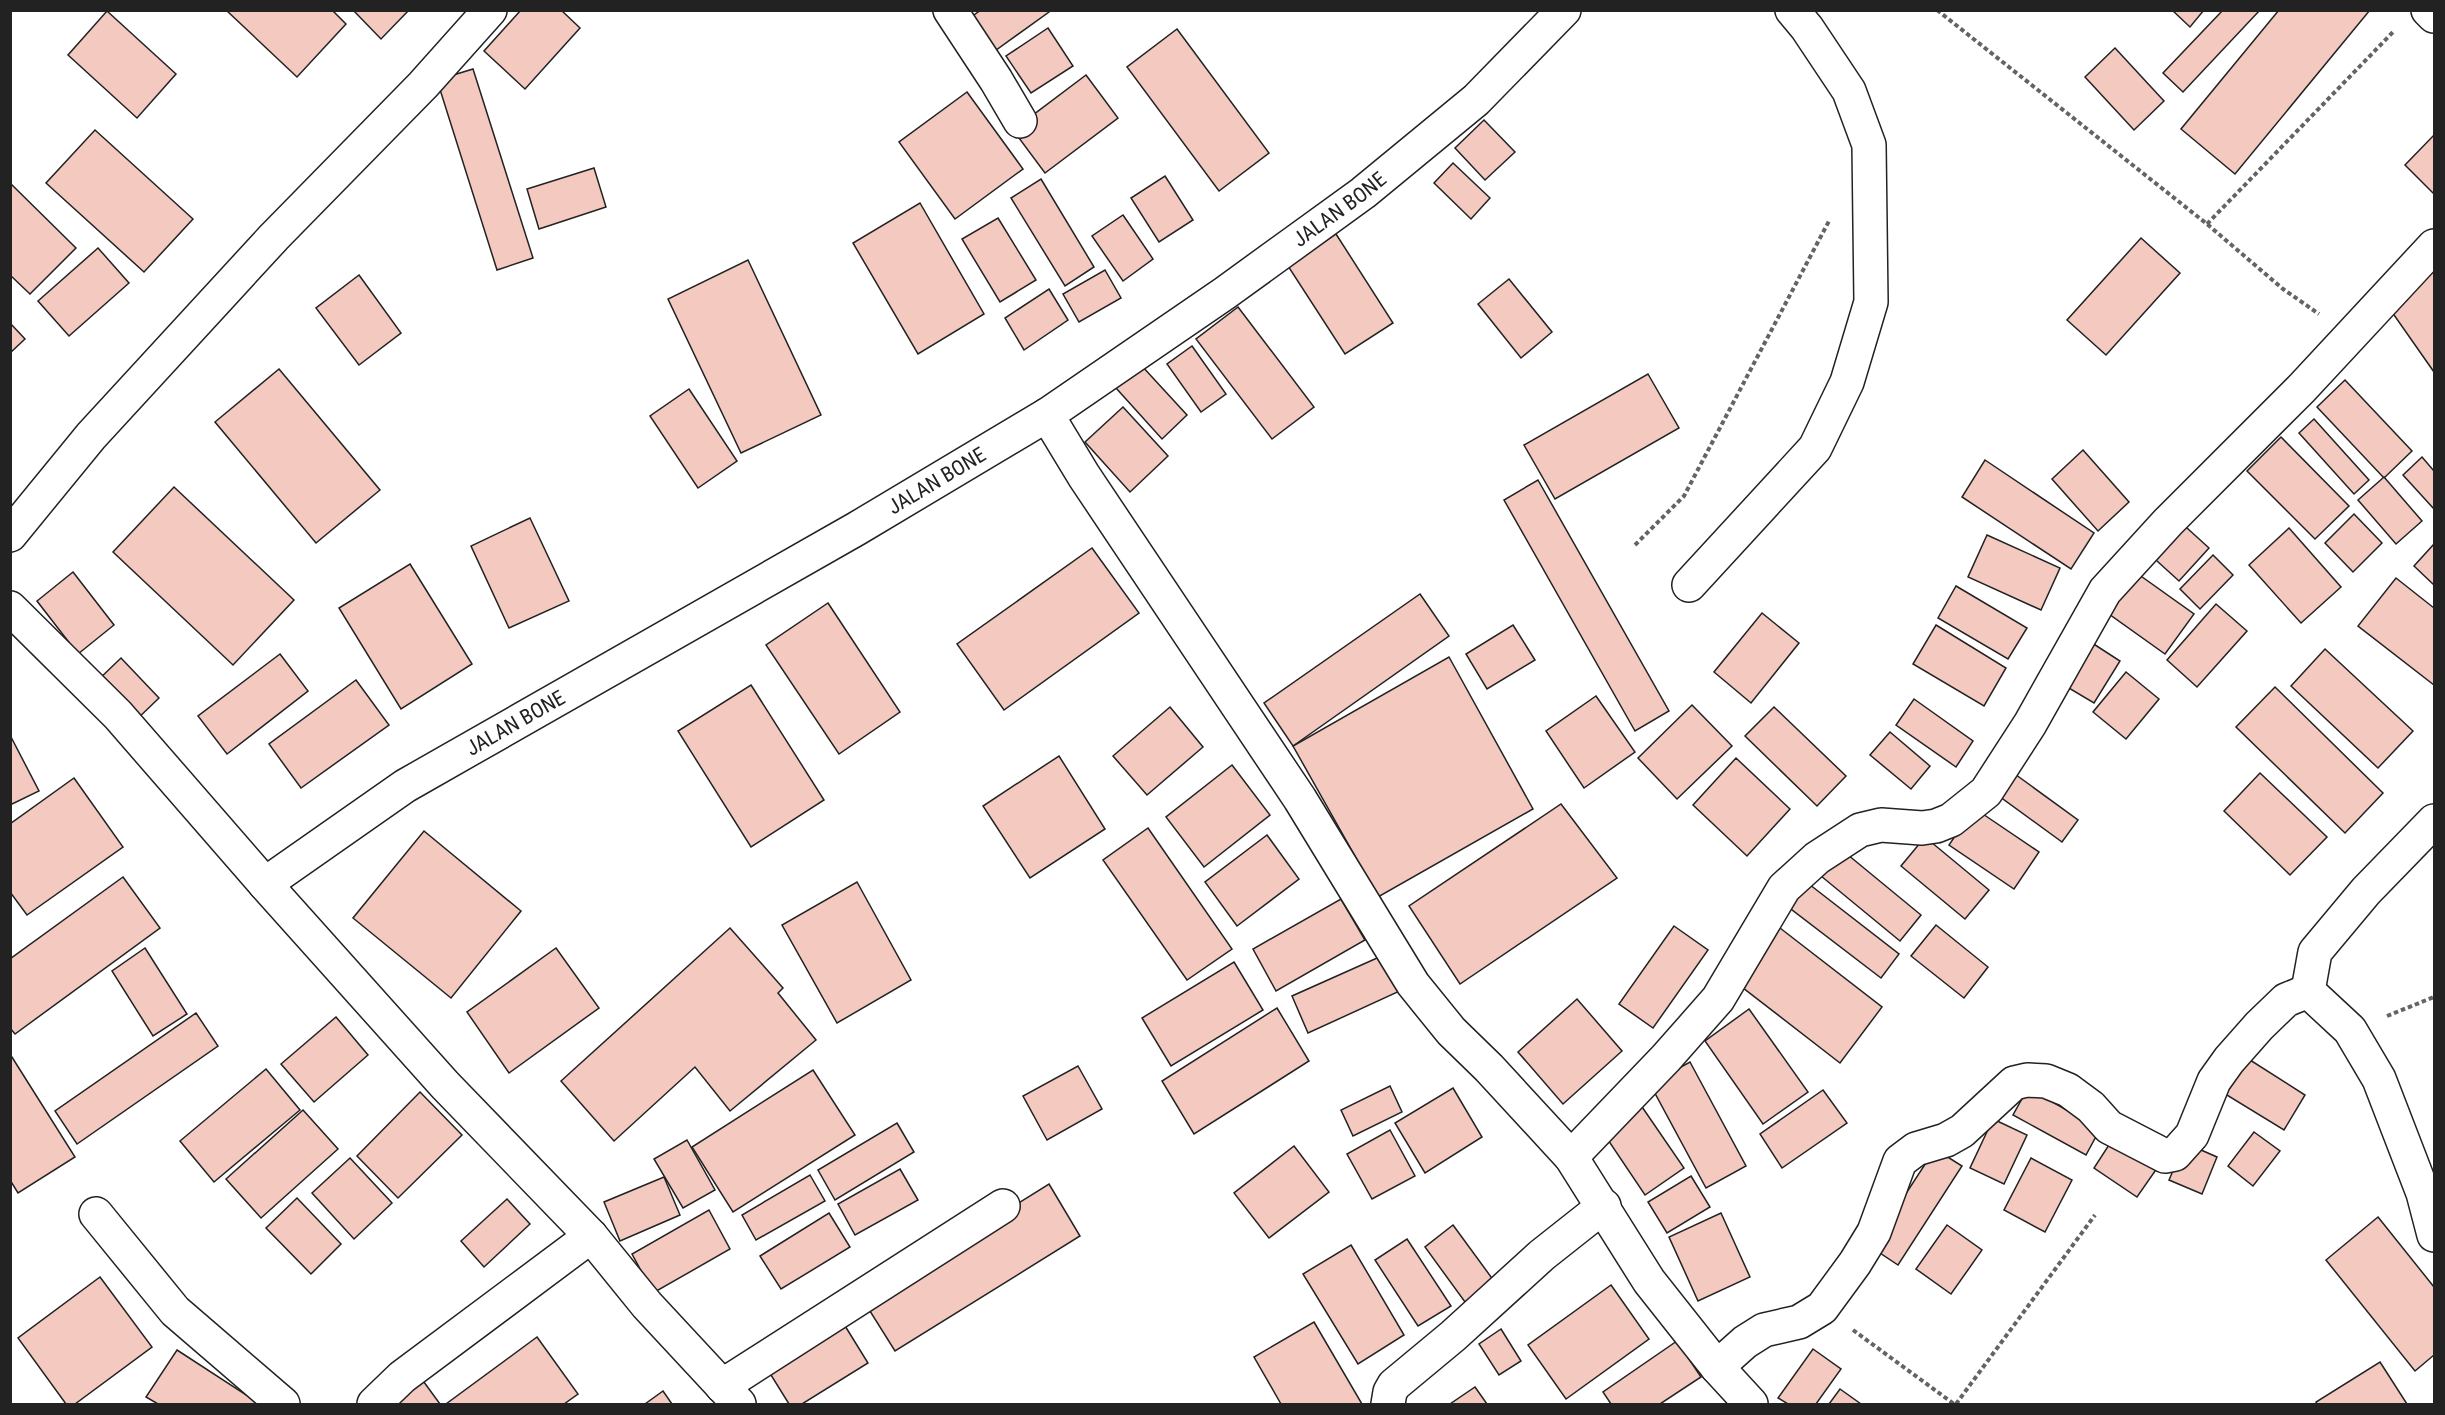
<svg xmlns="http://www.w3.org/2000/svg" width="2445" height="1415" font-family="'Roboto Condensed',sans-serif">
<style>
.building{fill:#f3c9c0;stroke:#222;stroke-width:1.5}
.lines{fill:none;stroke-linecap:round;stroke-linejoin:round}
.street-casing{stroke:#222;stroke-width:36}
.path{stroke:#646464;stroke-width:4;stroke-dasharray:4.5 3;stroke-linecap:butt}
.street{stroke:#fff;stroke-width:33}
.labels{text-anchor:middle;stroke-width:4.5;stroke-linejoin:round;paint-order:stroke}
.street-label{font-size:21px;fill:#222;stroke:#fff}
</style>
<rect width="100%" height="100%" fill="#fff"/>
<g class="building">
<path d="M226 10H332L346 24 297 77Z"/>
<path d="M353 10H409L381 39Z"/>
<path d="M521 10H561L580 28 525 89 484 51Z"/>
<path d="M981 10H1048L1049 12 992 53 967 20Z"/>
<path d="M2172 10H2204L2190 27Z"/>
<path d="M2223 10H2260L2183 92 2163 73Z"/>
<path d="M2279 10H2370L2235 174 2181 129Z"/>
<path d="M107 11 176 74 137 118 68 55Z"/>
<path d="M1048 28 1073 66 1031 93 1006 56Z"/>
<path d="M1177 29 1269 153 1219 191 1127 67Z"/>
<path d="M2115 48 2164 101 2134 130 2085 77Z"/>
<path d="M473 69 533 258 497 270 437 80Z"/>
<path d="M1086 75 1118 118 1045 173 1013 130Z"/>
<path d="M967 92 1023 169 955 219 899 142Z"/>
<path d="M1484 120 1515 152 1485 180 1455 148Z"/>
<path d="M95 130 193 219 144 272 46 183Z"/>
<path d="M2434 135V194L2405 165Z"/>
<path d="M1453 163 1490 198 1471 219 1434 183Z"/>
<path d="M594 168 606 207 539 229 527 189Z"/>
<path d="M1165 176 1193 220 1159 242 1131 198Z"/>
<path d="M1041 179 1094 267 1065 286 1011 198Z"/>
<path d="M10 183 76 248 30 294 10 275Z"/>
<path d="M920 203 984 314 918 354 853 243Z"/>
<path d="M1123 215 1153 259 1123 281 1092 236Z"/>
<path d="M998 218 1036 280 1000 302 962 239Z"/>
<path d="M1336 234 1393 323 1345 354 1288 266Z"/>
<path d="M2141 238 2180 273 2106 355 2067 320Z"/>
<path d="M98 248 129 283 69 336 38 301Z"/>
<path d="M748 260 821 415 741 453 668 299Z"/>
<path d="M1105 270 1121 298 1079 322 1063 294Z"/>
<path d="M2434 271V372L2387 305Z"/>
<path d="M359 275 401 333 359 365 316 308Z"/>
<path d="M1509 279 1552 332 1521 358 1478 304Z"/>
<path d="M1049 289 1068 320 1024 350 1005 318Z"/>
<path d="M1238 307 1314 407 1272 439 1196 339Z"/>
<path d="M10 323 25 339 10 353Z"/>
<path d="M1192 346 1226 394 1201 412 1167 364Z"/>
<path d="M1141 365 1187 415 1162 439 1116 388Z"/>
<path d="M279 369 380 490 316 543 215 422Z"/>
<path d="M1648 374 1679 428 1555 499 1524 445Z"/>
<path d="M2345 380 2412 451 2384 478 2317 407Z"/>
<path d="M689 389 737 461 698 488 650 416Z"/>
<path d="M1123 407 1168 456 1130 492 1085 442Z"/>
<path d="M2314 419 2369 480 2354 494 2299 433Z"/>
<path d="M2281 437 2349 506 2315 539 2247 471Z"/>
<path d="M2083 450 2129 502 2098 531 2052 479Z"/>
<path d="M2422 457 2434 471V509L2403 475Z"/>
<path d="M1985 460 2094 533 2071 569 1962 497Z"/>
<path d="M2384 477 2422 521 2396 544 2358 500Z"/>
<path d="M1538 480 1669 711 1635 731 1504 500Z"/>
<path d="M174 487 294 600 233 665 113 552Z"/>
<path d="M2354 514 2382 543 2353 572 2325 543Z"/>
<path d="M530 518 569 601 509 628 471 546Z"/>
<path d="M2176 518 2209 548 2179 581 2146 551Z"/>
<path d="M2289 528 2341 587 2301 623 2249 565Z"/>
<path d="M1987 535 2060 568 2041 610 1968 577Z"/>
<path d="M2434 544V585L2414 566Z"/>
<path d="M1092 548 1139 613 1004 710 957 644Z"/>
<path d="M2213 555 2233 575 2200 609 2180 589Z"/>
<path d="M410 564 472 664 401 709 339 608Z"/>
<path d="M2131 569 2194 614 2165 654 2102 609Z"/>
<path d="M73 572 114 625 78 654 37 601Z"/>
<path d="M2396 578 2434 608V685L2358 626Z"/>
<path d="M1956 586 2027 628 2008 659 1938 618Z"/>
<path d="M1420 594 1449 636 1293 746 1264 703Z"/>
<path d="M828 603 900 712 839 754 766 645Z"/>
<path d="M2216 604 2247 631 2197 687 2167 660Z"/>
<path d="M1762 613 1799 643 1751 703 1714 672Z"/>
<path d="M1513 625 1535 660 1487 689 1466 654Z"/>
<path d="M1936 625 2006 668 1984 706 1913 664Z"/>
<path d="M2089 641 2120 661 2094 703 2062 684Z"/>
<path d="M2325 649 2413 731 2378 768 2291 686Z"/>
<path d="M280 654 308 691 227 754 198 716Z"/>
<path d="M1449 657 1533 809 1378 897 1293 746Z"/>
<path d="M121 658 159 698 133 723 95 683Z"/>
<path d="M2126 672 2159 699 2126 739 2093 712Z"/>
<path d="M356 680 389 725 301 788 269 744Z"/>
<path d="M751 685 824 800 751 847 678 731Z"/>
<path d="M2275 687 2383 793 2345 833 2236 727Z"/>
<path d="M1596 696 1635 752 1584 788 1546 731Z"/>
<path d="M1914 699 1973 741 1956 767 1896 725Z"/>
<path d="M1692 705 1732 746 1677 799 1638 758Z"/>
<path d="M1170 707 1203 747 1147 795 1113 756Z"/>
<path d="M1774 707 1846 776 1817 806 1745 736Z"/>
<path d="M1890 732 1930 766 1911 789 1870 755Z"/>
<path d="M10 735 39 791 10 805Z"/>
<path d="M1059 756 1105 829 1030 878 983 806Z"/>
<path d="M1736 758 1790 809 1747 856 1693 805Z"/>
<path d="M1232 765 1270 815 1204 867 1166 817Z"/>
<path d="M2008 769 2078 820 2062 842 1992 791Z"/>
<path d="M2260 773 2327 837 2290 875 2224 811Z"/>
<path d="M74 778 123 847 27 915 10 892V824Z"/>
<path d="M1561 804 1617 878 1460 984 1409 906Z"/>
<path d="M1974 808 2039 852 2014 889 1949 845Z"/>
<path d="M1148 828 1232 949 1187 980 1103 860Z"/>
<path d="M424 831 521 911 451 998 353 918Z"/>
<path d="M1267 835 1299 879 1237 926 1205 882Z"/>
<path d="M1925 837 1989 890 1965 919 1901 866Z"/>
<path d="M1842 850 1921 915 1900 941 1821 876Z"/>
<path d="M123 877 160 928 15 1034 10 1028V959Z"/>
<path d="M1805 881 1899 954 1881 978 1787 906Z"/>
<path d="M857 882 911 980 837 1023 782 925Z"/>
<path d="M1341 899 1365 940 1276 991 1253 949Z"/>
<path d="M1936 925 1988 967 1964 998 1911 956Z"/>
<path d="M1674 926 1708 950 1653 1028 1619 1004Z"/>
<path d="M730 928 783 988 778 993 816 1040 730 1111 695 1067 614 1141 561 1081Z"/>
<path d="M1780 928 1882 1007 1840 1063 1738 984Z"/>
<path d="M145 948 187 1014 153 1036 112 971Z"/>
<path d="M556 948 599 1008 509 1073 467 1012Z"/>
<path d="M1386 954 1402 990 1308 1033 1292 996Z"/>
<path d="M1234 962 1263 1010 1171 1066 1142 1018Z"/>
<path d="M1577 999 1622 1051 1563 1104 1518 1052Z"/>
<path d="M1277 1008 1309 1061 1194 1134 1162 1081Z"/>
<path d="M1749 1009 1808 1092 1763 1124 1705 1041Z"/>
<path d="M196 1013 218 1046 77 1144 55 1111Z"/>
<path d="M336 1017 368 1055 314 1102 281 1064Z"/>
<path d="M2239 1053 2305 1095 2284 1130 2217 1089Z"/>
<path d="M10 1054 75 1157 18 1193 10 1180Z"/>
<path d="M1690 1062 1746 1166 1706 1188 1650 1084Z"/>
<path d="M1078 1066 1102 1109 1047 1140 1023 1096Z"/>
<path d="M266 1069 300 1110 214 1182 180 1141Z"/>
<path d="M813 1070 855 1135 733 1212 692 1147Z"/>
<path d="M1390 1086 1402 1112 1353 1136 1341 1110Z"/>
<path d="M1453 1088 1482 1137 1425 1173 1395 1123Z"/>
<path d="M2028 1088 2100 1129 2086 1155 2013 1115Z"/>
<path d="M1823 1090 1847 1123 1782 1168 1760 1134Z"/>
<path d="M420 1092 462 1135 398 1198 357 1156Z"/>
<path d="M1638 1101 1684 1168 1645 1195 1600 1128Z"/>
<path d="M303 1110 338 1149 261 1218 226 1179Z"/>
<path d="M1993 1119 2027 1135 2004 1184 1970 1168Z"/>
<path d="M897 1123 914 1152 835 1200 818 1170Z"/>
<path d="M1390 1130 1415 1176 1372 1199 1347 1154Z"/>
<path d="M2254 1132 2280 1151 2253 1186 2228 1166Z"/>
<path d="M2116 1134 2160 1164 2137 1197 2094 1168Z"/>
<path d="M687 1140 715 1190 683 1208 654 1159Z"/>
<path d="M2185 1143 2217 1157 2202 1194 2169 1180Z"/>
<path d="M1294 1146 1329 1192 1269 1238 1234 1193Z"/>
<path d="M1935 1149 1962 1166 1898 1265 1871 1247Z"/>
<path d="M350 1158 392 1203 354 1239 312 1193Z"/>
<path d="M2031 1158 2072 1180 2045 1232 2004 1210Z"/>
<path d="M900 1169 918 1200 855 1235 838 1204Z"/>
<path d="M810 1175 825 1201 756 1240 742 1215Z"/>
<path d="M1691 1176 1710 1207 1667 1233 1648 1202Z"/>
<path d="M664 1177 680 1215 620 1241 604 1202Z"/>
<path d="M1049 1184 1080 1236 895 1351 863 1300Z"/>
<path d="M297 1198 341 1244 311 1274 266 1228Z"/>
<path d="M507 1199 530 1224 484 1267 461 1241Z"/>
<path d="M709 1210 730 1249 653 1293 632 1254Z"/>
<path d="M829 1213 850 1247 781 1289 760 1256Z"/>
<path d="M1721 1213 1750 1277 1698 1301 1669 1237Z"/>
<path d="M2378 1217 2434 1287V1355L2415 1371 2326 1260Z"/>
<path d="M1453 1225 1494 1281 1465 1302 1425 1247Z"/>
<path d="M1947 1225 1982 1250 1951 1294 1916 1269Z"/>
<path d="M1407 1239 1451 1306 1418 1326 1375 1260Z"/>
<path d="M1351 1245 1404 1335 1358 1364 1303 1274Z"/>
<path d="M100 1277 152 1347 75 1404H66L18 1338Z"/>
<path d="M1611 1285 1649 1339 1566 1399 1528 1345Z"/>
<path d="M842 1321 868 1363 802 1404H789L766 1367Z"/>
<path d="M1314 1322 1362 1404H1281L1254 1357Z"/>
<path d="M1501 1329 1521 1361 1499 1375 1479 1344Z"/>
<path d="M537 1337 578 1394 564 1404H446Z"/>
<path d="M1677 1341 1701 1377 1660 1404H1611L1603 1392Z"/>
<path d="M1813 1349 1841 1369 1816 1404H1788L1778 1398Z"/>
<path d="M177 1350 260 1404H158L146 1397Z"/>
<path d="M2380 1362 2407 1404H2317L2316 1402Z"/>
<path d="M421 1378 440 1404H389Z"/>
<path d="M1475 1387 1487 1404H1450Z"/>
<path d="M1840 1389 1861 1404H1829Z"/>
<path d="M663 1391 672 1404H645Z"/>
</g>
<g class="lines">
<defs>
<g id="street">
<path d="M950 10 996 80 1020 121"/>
<path d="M2428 10 2434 16"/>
<path d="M1047 415 1084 476 1300 799 1413 984 1451 1031 1489 1068 1571 1157 1649 1281 1717 1367 1751 1404"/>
<path d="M10 535 91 436 274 237 423 85 490 10"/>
<path d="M1689 585 1815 448 1847 382 1871 302 1869 145 1849 91 1807 28 1792 10"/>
<path d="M10 608 118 715 265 884 445 1085 591 1236 647 1305 739 1404"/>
<path d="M2434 821 2366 891 2315 952 2308 991 2350 1030 2379 1079 2423 1193 2434 1235"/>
<path id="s1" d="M265 884 405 786 856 529 1047 415 1225 293 1363 193 1476 100 1564 10"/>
<path d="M1571 1157 1666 1058 1718 999 1784 888 1817 858 1860 830 1881 825 1922 828 1936 826 1951 820 1986 792 2030 724 2105 591 2168 522 2302 388 2434 246"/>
<path d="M96 1214 175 1311 283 1404"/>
<path d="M1717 1367 1745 1342 1764 1330 1799 1322 1822 1308 1855 1263 1874 1232 1900 1161 1916 1149 1946 1140 1962 1131 2014 1083 2027 1080 2046 1081 2068 1090 2091 1107 2109 1127 2165 1156 2175 1154 2192 1135 2214 1081 2229 1060 2259 1026 2286 1000 2308 991"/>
<path d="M722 1386 1003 1206"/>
<path d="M374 1404 402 1377 591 1236"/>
<path d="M1388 1404 1390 1392 1394 1385 1453 1336 1542 1255 1604 1206"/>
</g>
</defs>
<use href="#street" class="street-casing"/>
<g class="path">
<path d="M1937 10 2207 224 2283 289 2319 314"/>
<path d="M2207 224 2394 31"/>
<path d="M1635 545 1684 496 1829 221"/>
<path d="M2387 1016 2434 997"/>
<path d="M1853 1330 1954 1404"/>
<path d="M1956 1404 2095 1215"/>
</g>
<use href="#street" class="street"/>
</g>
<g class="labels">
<g class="street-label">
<text dy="7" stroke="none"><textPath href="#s1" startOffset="1270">JALAN BONE</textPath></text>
<text dy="7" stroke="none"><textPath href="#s1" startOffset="784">JALAN BONE</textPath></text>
<text dy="7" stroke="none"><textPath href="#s1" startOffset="298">JALAN BONE</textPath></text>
</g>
</g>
<rect width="2445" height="1415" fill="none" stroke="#222222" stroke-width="24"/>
</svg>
